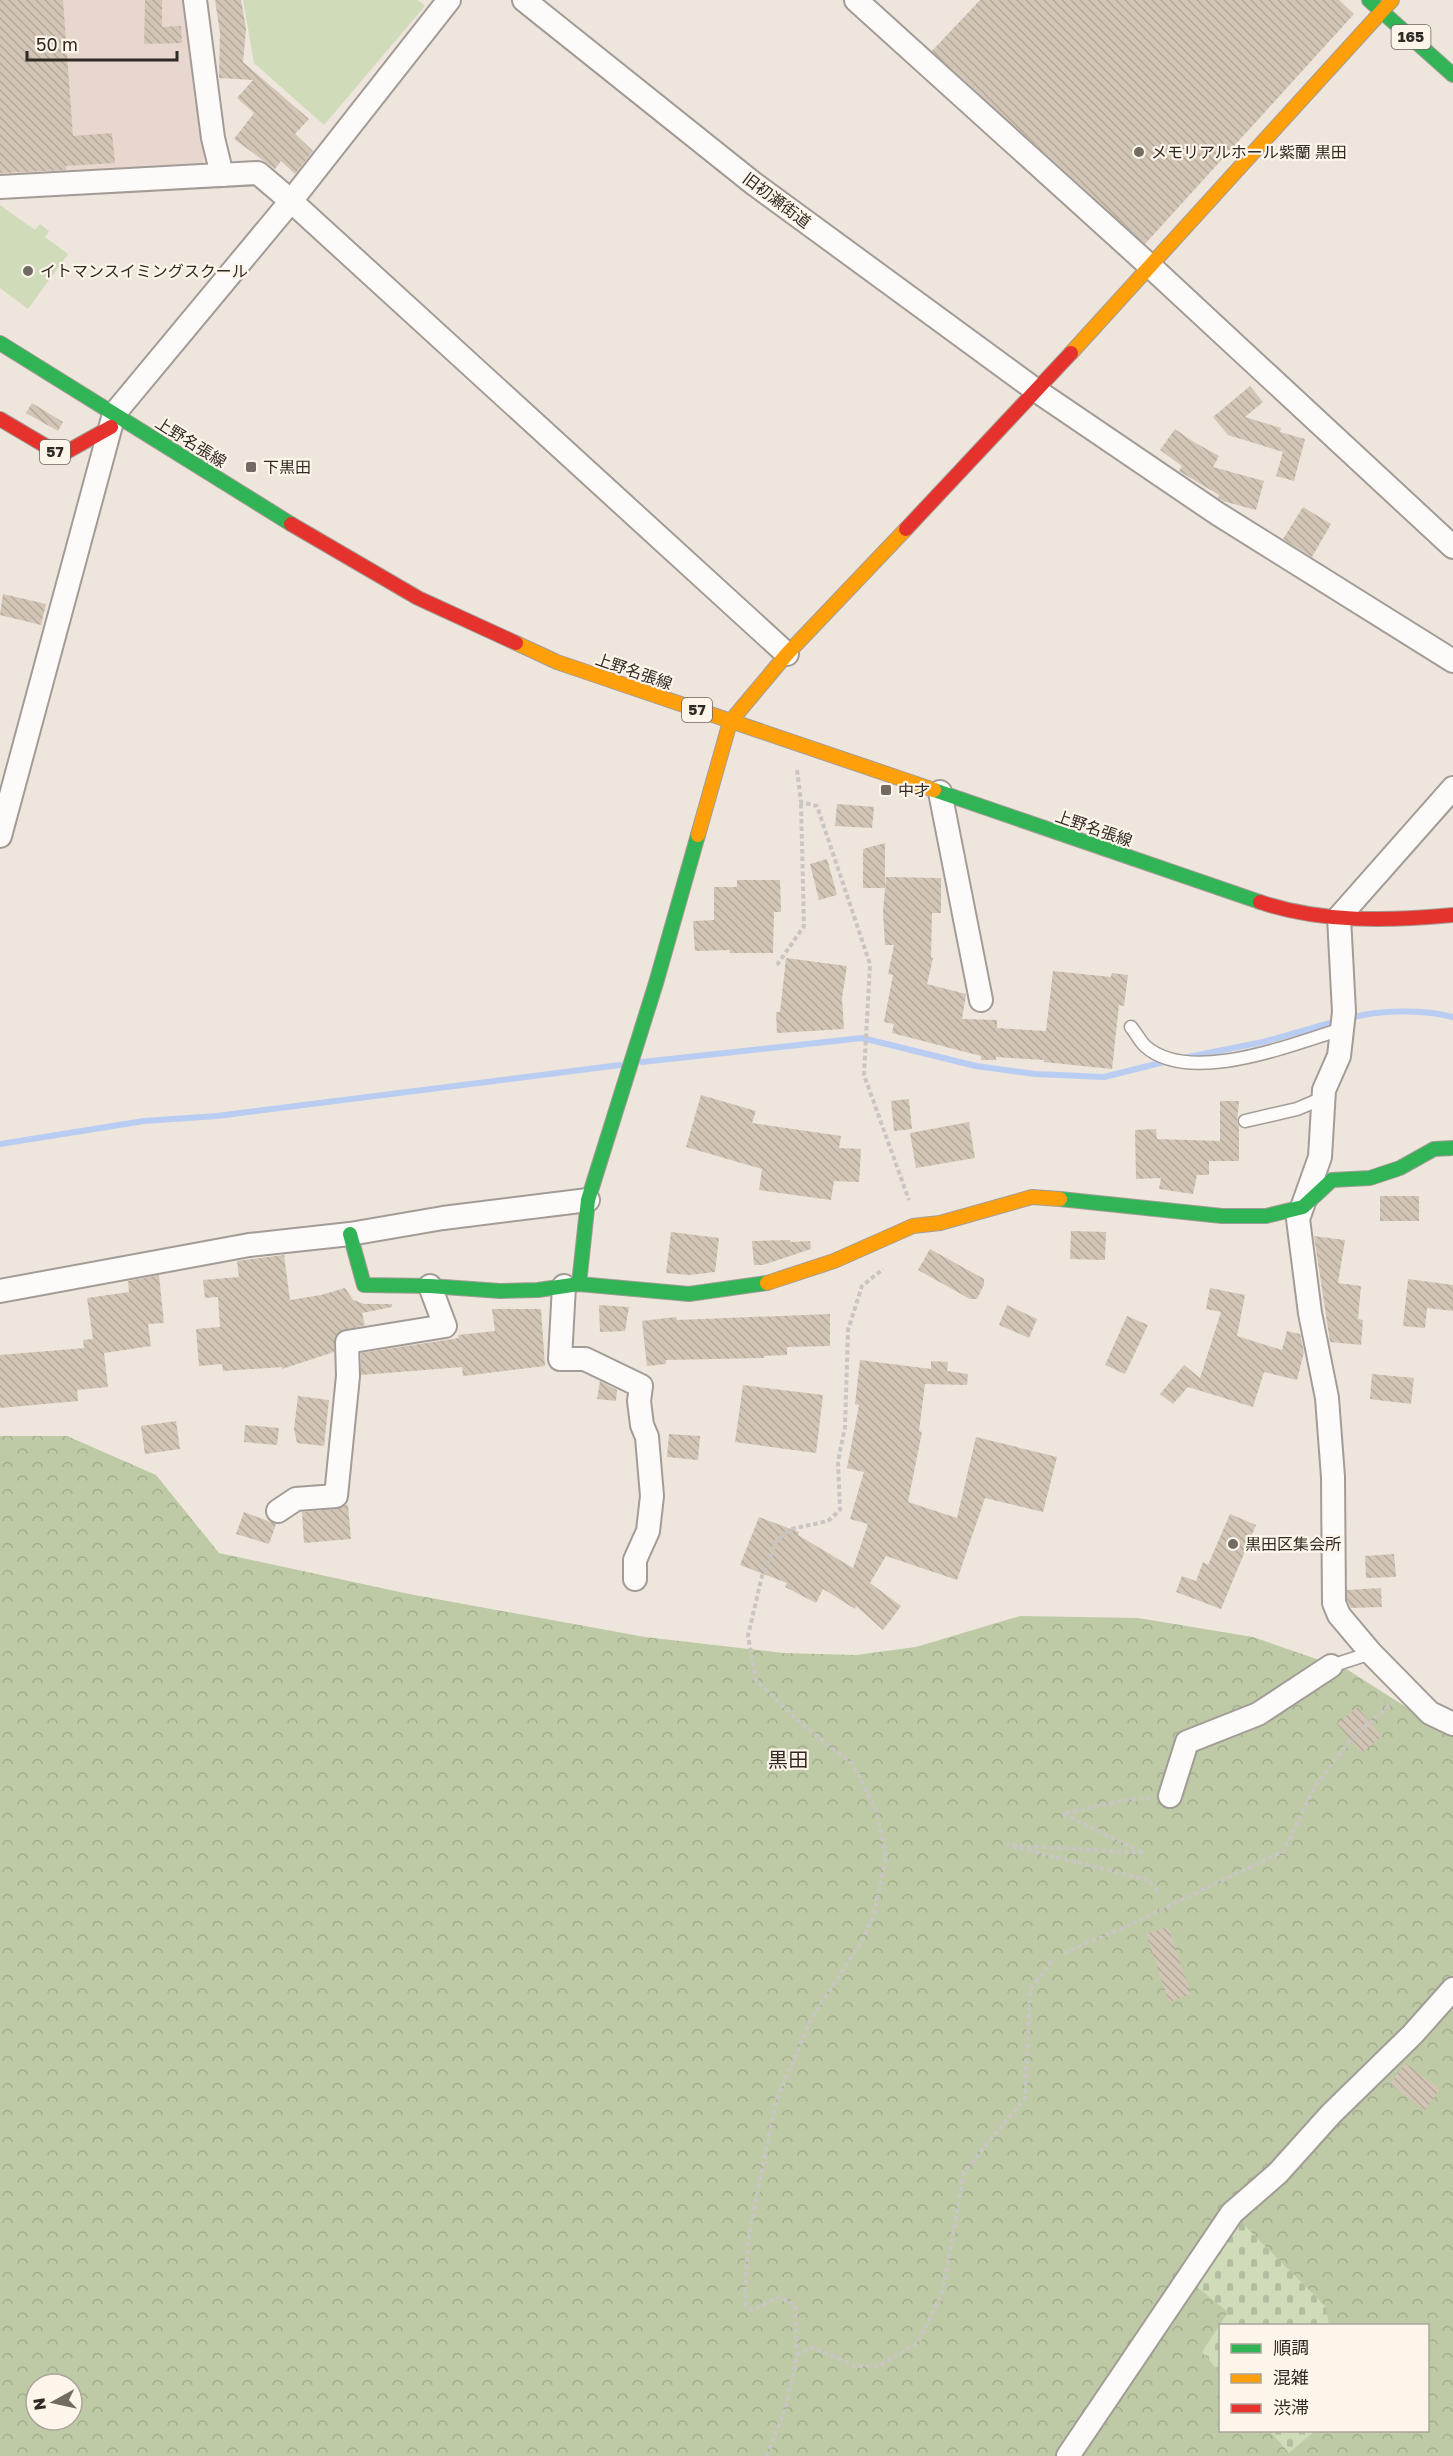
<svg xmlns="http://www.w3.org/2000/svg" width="1453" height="2456" font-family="'Golos Text','Noto Sans JP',sans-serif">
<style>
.industrial{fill:#e8d7ce}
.grass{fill:#d0dcb9}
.forest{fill:url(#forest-crowns);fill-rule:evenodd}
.cemetery{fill:url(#cemetery-stones)}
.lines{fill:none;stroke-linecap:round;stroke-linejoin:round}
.stream{stroke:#b9ccf2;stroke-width:6}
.building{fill:url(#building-back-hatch)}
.lane-casing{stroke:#a39c96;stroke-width:15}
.street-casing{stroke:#a39c96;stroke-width:26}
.fast-casing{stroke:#a39c96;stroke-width:16}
.slow-casing{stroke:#a39c96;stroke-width:16}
.jam-casing{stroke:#a39c96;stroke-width:16}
.path{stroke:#c9c5c2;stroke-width:4;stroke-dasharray:4.5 3;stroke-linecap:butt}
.lane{stroke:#fcfbfa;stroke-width:12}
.street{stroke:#fcfbfa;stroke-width:22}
.fast{stroke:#30b455;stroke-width:14}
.slow{stroke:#ff9f0a;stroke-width:14}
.jam{stroke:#e5322d;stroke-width:14}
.poi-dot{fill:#726b64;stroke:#fdf5ea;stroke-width:2}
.labels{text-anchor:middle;stroke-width:4.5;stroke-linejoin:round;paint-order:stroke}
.shield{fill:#fdf5ea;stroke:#6e675f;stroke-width:1.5}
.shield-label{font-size:15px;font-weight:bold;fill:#302a24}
.poi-label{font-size:16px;fill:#302a24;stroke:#fdf5ea;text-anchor:start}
.street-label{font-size:16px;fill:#302a24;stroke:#fdf5ea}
.quarter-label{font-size:20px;fill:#302a24;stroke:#fdf5ea}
</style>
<defs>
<pattern id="forest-crowns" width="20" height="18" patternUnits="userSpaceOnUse" patternTransform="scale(1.5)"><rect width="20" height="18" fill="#bdcaa5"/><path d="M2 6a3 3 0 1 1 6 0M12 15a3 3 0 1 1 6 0" fill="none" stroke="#a3ae8e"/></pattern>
<pattern id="cemetery-stones" width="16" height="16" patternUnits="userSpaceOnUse" patternTransform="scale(1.5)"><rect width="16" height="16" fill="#d0dcb9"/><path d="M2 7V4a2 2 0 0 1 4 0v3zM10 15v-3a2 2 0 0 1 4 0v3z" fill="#b3bd9f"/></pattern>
<pattern id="building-back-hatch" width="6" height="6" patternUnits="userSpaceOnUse" patternTransform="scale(1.5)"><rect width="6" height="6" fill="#d2c5b6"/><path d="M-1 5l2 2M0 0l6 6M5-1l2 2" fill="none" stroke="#b5a99c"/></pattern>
</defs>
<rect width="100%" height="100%" fill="#eee5dc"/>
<path class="industrial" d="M0 0H188L207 139 202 169 0 178Z"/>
<g class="grass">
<path d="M243 0H418L425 6 324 125 254 63Z"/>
<path d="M0 205 35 230 40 224 49 231 45 237 68 254 28 309 0 288Z"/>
</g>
<path class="forest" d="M0 1436H67L156 1475 219 1553 409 1594 645 1637 783 1653 856 1655 916 1647 1020 1616 1138 1618 1253 1637 1348 1670 1453 1737V2456H0ZM1220 2326H1428V2430H1220ZM36 2384H72V2420H36Z"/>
<g class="cemetery">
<path d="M1241 2222 1326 2307 1329 2325 1220 2326V2373L1202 2352 1228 2312 1192 2283Z"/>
<path d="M1270 2431H1315L1289 2453Z"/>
</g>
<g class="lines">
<g class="stream">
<path d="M1350 1018C1379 1010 1423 1009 1453 1017"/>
<path d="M1183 1058 1263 1042 1337 1021"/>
<path d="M642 1062 862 1038 976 1066 1035 1074 1104 1077 1168 1061"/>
<path d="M0 1144 144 1121 217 1116 620 1065"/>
</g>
</g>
<g class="building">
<path d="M0 0H63L73 136 112 133 115 163 66 166V170L0 173Z"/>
<path d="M145 0H162V27L181 26 182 43 144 44Z"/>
<path d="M215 0H241L246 29 243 62 309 119 295 134 313 151 295 174 281 161 275 169 234 139 254 113 237 98 253 80 219 78 220 33Z"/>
<path d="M980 0H1339L1354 14 1145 244 932 51Z"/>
<path d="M1250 386 1263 402 1245 417 1281 428 1280 432 1305 439 1294 481 1276 476 1283 452 1228 435 1213 417Z"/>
<path d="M32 403 63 422 58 431 26 413Z"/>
<path d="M1175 429 1192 441 1219 456 1213 467 1264 481 1256 510 1223 501 1218 498 1219 495 1179 471 1182 466 1160 450Z"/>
<path d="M1303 507 1331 524 1312 557 1283 539Z"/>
<path d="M3 594 46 604 41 625 0 615Z"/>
<path d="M837 804 874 807 872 828 835 826Z"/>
<path d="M885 843V888H863V849Z"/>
<path d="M827 859 837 895 819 900 810 864Z"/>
<path d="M886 877 941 878V913H932L931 958H933L927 984 966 994 962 1019 997 1020V1028L1046 1031 1053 971 1111 977 1112 973 1128 975 1124 1006 1119 1005 1112 1069 1044 1062V1060L996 1057V1060H981V1056L892 1033 894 1024 884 1022 893 975 888 974 894 945H885L883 912Z"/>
<path d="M737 880H780L781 912H774L773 953H729L730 950 695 951 693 921 714 920V887H737Z"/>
<path d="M786 958 847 966 842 998 844 1029 777 1033 776 1012H780Z"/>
<path d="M701 1095 756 1111 752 1123 841 1136 839 1148 861 1149 859 1182 834 1181 831 1200 759 1190 762 1169 686 1147Z"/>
<path d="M909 1099 912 1129 894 1131 891 1101Z"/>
<path d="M1220 1101H1239L1237 1122 1239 1127V1161H1209V1175H1197L1193 1194 1159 1189 1161 1178 1136 1179 1135 1130 1156 1129 1157 1139 1220 1141Z"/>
<path d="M969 1122 975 1158 916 1168 910 1133Z"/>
<rect x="1380" y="1196" width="39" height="25"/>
<path d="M1071 1231 1106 1232 1105 1260 1070 1259Z"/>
<path d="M671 1232 719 1238 715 1272 689 1275 666 1273Z"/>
<path d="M1314 1236 1345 1240 1338 1283 1361 1286 1358 1319 1363 1320 1361 1345 1330 1342Z"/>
<path d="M790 1240V1242L810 1241 811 1249 763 1265H754L752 1241Z"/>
<path d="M930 1249 984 1279V1285L977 1299H970L918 1270Z"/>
<path d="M284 1255 290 1300 321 1295 345 1288 353 1300 364 1304H392V1307L362 1313 365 1325 339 1332 335 1337 334 1352 282 1369V1367L223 1371 222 1364 199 1366 196 1329 220 1327 218 1297 205 1298 203 1280 239 1277 237 1261Z"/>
<path d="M159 1275 164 1323 148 1324 151 1346 104 1353 108 1387 77 1390 78 1401 0 1408V1355L84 1348 83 1340 93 1339 87 1298 129 1292 128 1281Z"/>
<path d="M1408 1279 1453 1285V1311L1427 1308 1425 1328 1403 1326Z"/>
<path d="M1210 1288 1245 1295 1237 1336 1282 1350 1287 1331 1300 1334 1304 1352 1297 1380 1264 1372 1253 1407 1188 1387 1173 1404 1160 1394 1184 1365 1200 1378 1221 1312 1206 1309Z"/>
<path d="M599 1305 629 1307 625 1331 600 1332Z"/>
<path d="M1007 1305 1037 1319 1029 1338 999 1325Z"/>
<path d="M492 1309H541L545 1366 463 1376 462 1367 361 1375V1353L459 1338 458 1335 495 1331Z"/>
<path d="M830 1314V1346L787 1347V1355L764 1356V1358L666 1360V1364L647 1366 642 1321 676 1317 677 1320Z"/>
<path d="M1127 1316 1148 1325 1125 1374 1105 1365Z"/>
<path d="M860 1360 931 1369V1361L948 1362 947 1371 968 1374 967 1385 925 1384 919 1431 922 1432 908 1502 957 1518 976 1437 1057 1457 1043 1512 985 1498 957 1580 886 1556 870 1583 901 1606 883 1630 856 1606 855 1609 823 1589 816 1603 785 1587 787 1583 740 1565 759 1517 799 1532 798 1535 853 1568 868 1524 850 1519 864 1472 847 1468 859 1405 855 1404Z"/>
<path d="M1372 1374 1414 1378 1411 1404 1370 1399Z"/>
<path d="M600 1381 617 1390 616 1401 597 1399Z"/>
<path d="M743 1385 823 1395 816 1453 735 1442Z"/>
<path d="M298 1396 329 1400 324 1446 297 1443 294 1429Z"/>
<path d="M176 1421 180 1449 145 1454 141 1426Z"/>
<path d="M245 1425 279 1428 277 1445 244 1442Z"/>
<path d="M669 1434 700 1436 698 1460 667 1457Z"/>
<path d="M346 1505H348L351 1539 304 1543 302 1512 337 1509Z"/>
<path d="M244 1512 276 1524 269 1544 236 1534Z"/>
<path d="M1230 1514 1256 1525 1221 1609 1176 1592 1182 1576 1196 1581 1203 1562 1208 1565Z"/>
<path d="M1394 1554 1396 1577 1366 1578 1365 1556Z"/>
<path d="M1381 1588 1382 1607 1351 1608 1347 1600V1590Z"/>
<path d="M1357 1707 1382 1736 1362 1753 1337 1724Z"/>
<path d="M1168 1927 1191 1994 1169 2002 1146 1934Z"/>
<path d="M1405 2063 1440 2089 1425 2110 1390 2084Z"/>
</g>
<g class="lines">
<defs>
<g id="lane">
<path d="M1131 1027C1136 1033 1140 1041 1145 1046 1190 1086 1292 1044 1342 1029"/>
<path d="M1245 1121 1297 1109 1323 1098"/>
<path d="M1331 1666 1371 1653"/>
</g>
<g id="street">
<path d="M195 0 213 138 222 175"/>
<path d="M524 0 753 183 1037 391 1218 514 1453 661"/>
<path d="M856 0 1150 266 1453 547"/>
<path d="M0 187 258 173 291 201 787 654"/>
<path d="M1453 788 1339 917 1344 1012 1339 1056 1324 1090 1320 1157 1298 1219 1310 1313 1327 1398 1333 1477 1334 1603 1339 1615 1371 1653 1430 1713 1453 1724"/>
<path d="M940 792 981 1000"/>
<path d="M0 836 114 414 291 201 449 0"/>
<path d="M564 1286 560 1359H585L641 1386 639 1401 642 1425 647 1437 652 1496 648 1531 635 1560V1579"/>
<path d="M0 1291 249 1245 350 1234 443 1218 588 1200"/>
<path d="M278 1511 296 1499 336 1496 348 1376 347 1342 445 1326 430 1286"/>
<path d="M1170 1796 1187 1742 1258 1714 1331 1666"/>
<path d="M1068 2456 1232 2213 1278 2173 1331 2114 1412 2035 1453 1989"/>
</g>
<g id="fast">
<path d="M1369 0 1453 75"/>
<path d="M0 343 291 524"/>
<path d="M934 790 1260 902"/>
<path d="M1060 1199 1222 1216H1266L1303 1207 1332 1180 1370 1178 1400 1168 1434 1149 1453 1148"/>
<path d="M350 1234 364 1285 430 1286 500 1291 538 1290 579 1284 689 1294 767 1283"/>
<path d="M579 1284 588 1200 656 983 698 835"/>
</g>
<g id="slow">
<path d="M1071 353 1392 0"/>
<path d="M516 643 557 662 934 790"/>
<path d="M698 835 730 722 787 654 906 529"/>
<path d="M767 1283 834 1261 913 1226 940 1223 1032 1197 1060 1199"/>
</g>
<g id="jam">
<path d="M0 419 61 455 111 427"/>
<path d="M291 524 418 598 516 643"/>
<path d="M906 529 1071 353"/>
<path d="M1260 902C1321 923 1390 921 1453 915"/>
</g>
</defs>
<use href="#lane" class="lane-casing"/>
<use href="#street" class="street-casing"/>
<use href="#fast" class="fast-casing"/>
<use href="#slow" class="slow-casing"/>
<use href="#jam" class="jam-casing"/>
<g class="path">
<path d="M797 770 801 802 817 806 870 964 864 1075 909 1200"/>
<path d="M777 965 804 926 801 802"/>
<path d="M1151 1798 1119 1801 1063 1814 1144 1853 1007 1845 1148 1880 1158 1891"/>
<path d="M1064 1953 1125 1927 1284 1851 1313 1790 1350 1740 1393 1702"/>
<path d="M797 2355 812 2347 855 2366H879L918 2343 943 2291 964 2172 1025 2098 1030 1990 1054 1958"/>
<path d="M767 2456 786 2406 797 2355 795 2305 780 2297 751 2310 746 2305 745 2296 748 2240 776 2101 811 2020 862 1941 874 1914 886 1857 877 1813 853 1764 805 1727 756 1680 748 1636 762 1576 777 1540 791 1529 828 1521 840 1510 838 1461 845 1427 848 1330 862 1286 883 1269"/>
</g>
<use href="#lane" class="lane"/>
<use href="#street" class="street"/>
<use href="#fast" class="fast"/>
<use href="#slow" class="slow"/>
<use href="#jam" class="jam"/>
</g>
<g class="poi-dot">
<circle cx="1139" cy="152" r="6"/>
<circle cx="28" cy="271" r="6"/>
<rect x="245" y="461" width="12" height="12" rx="3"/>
<rect x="880" y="784" width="12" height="12" rx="3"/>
<circle cx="1233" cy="1544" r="6"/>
</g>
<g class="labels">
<g class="shield">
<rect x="1391.5" y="25" width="39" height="24" rx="4.5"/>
<rect x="40" y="440" width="30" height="24" rx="4.5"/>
<rect x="682" y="698" width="30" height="24" rx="4.5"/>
</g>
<g class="shield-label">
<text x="1411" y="42">165</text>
<text x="55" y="457">57</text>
<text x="697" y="715">57</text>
</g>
<g class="poi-label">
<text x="1151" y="158">メモリアルホール紫蘭 黒田</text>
<text x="40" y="277">イトマンスイミングスクール</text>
<text x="263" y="473">下黒田</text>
<text x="898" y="796">中才</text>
<text x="1245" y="1550">黒田区集会所</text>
</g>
<g class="street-label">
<text transform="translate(777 200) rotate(37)" y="6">旧初瀬街道</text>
<text transform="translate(191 442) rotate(32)" y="6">上野名張線</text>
<text transform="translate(634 671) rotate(19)" y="6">上野名張線</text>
<text transform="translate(1094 828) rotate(19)" y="6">上野名張線</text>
</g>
<g class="quarter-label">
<text x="788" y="1767">黒田</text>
</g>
</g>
<rect x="1219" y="2324" width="210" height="108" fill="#fdf5ea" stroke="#aba49b" stroke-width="1.5"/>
<rect x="1231" y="2344" width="30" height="9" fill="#30b455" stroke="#aba49b" stroke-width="1.5"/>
<text x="1273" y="2354" font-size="18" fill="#302a24">順調</text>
<rect x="1231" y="2374" width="30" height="9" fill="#ff9f0a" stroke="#aba49b" stroke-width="1.5"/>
<text x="1273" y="2384" font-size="18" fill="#302a24">混雑</text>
<rect x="1231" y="2404" width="30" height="9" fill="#e5322d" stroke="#aba49b" stroke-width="1.5"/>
<text x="1273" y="2414" font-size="18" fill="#302a24">渋滞</text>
<g transform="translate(54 2402) rotate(262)"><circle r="28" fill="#fdf5ea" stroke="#aba49b" stroke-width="1.5"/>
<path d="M0-4.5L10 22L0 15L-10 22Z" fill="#726b64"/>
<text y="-9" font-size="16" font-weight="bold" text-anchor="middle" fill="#302a24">N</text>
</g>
<path d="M27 51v9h150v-9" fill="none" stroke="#302a24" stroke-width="3"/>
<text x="36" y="51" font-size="18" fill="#302a24" stroke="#fdf5ea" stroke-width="4.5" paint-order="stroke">50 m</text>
</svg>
